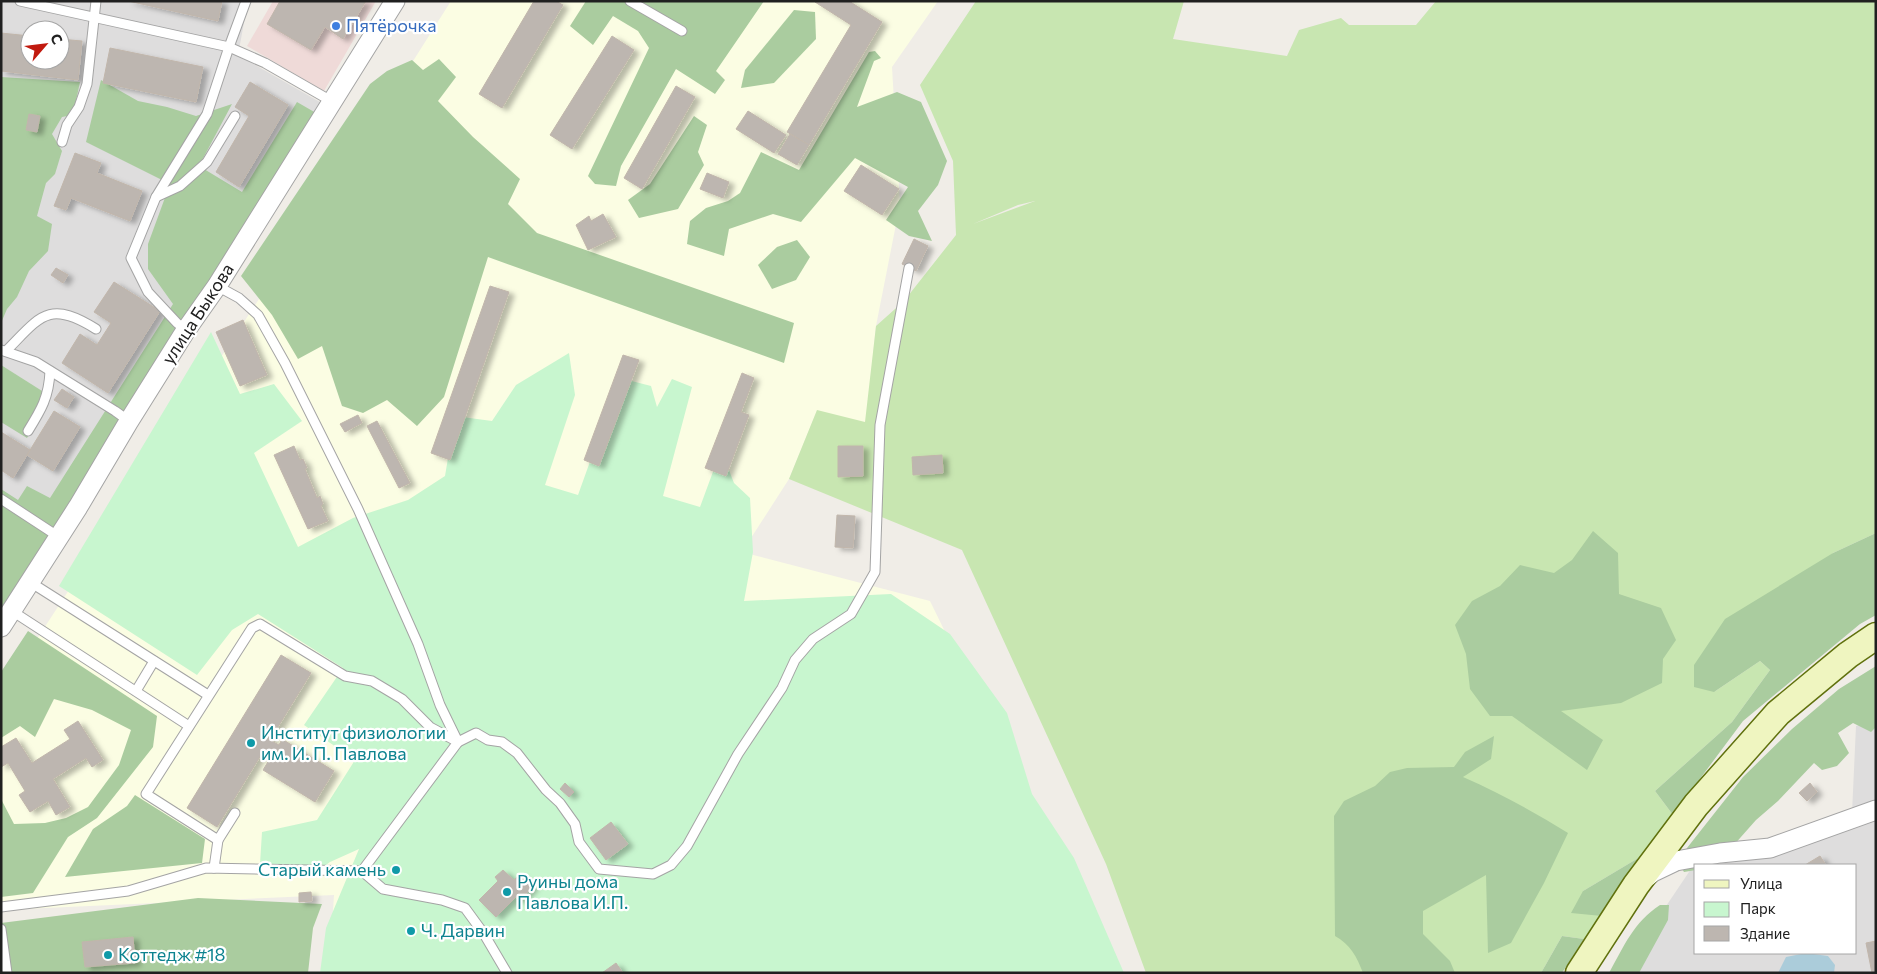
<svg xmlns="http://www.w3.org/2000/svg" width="1877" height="974" font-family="Commissioner,sans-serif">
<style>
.residential{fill:#dedddd;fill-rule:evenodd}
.commercial{fill:#efdad8}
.education{fill:#fbfde3}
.grass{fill:#c8e6b1;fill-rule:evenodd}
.forest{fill:#aacc9f}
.park{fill:#c8f6cf}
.water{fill:#abccda}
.building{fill:#bdb6b0;stroke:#c1b6ab;filter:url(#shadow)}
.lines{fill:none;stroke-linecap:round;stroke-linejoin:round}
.service-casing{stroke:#a4a4a4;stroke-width:11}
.minor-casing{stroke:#a4a4a4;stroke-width:21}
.secondary-casing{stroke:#60710d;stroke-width:29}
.service{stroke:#fff;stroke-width:9}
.minor{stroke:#fff;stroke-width:19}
.secondary{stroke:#eff5c0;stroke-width:26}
.shop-dot{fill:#3f7fe0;stroke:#fff;stroke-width:2}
.culture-dot{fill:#0f9aa8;stroke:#fff;stroke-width:2}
.labels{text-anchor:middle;stroke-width:4.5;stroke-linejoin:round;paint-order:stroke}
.shop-label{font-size:18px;fill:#366cbe;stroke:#fff;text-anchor:start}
.street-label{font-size:18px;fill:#202020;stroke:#fff}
.culture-label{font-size:18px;fill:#0d838f;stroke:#fff;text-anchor:start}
</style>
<defs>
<filter id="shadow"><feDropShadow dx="5.5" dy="3" stdDeviation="2.5" flood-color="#0004"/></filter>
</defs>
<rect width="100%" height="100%" fill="#f0ede7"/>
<g class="residential">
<path d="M1 1H248L238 55 325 105 1 614ZM30 30H60V60H30Z"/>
<path d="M1876 721V973H1621L1691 869 1696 868V953H1856V865H1712L1749 859 1852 813 1856 726Z"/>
</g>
<path class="commercial" d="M273 1H376L324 91 247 46Z"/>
<path class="education" d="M451 1H938L892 67 900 204 876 326 866 423 817 411 789 479 742 552 930 601 1112 973H329L334 895 1 910V694L372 126Z"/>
<path class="grass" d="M976 1H1184L1173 39 1287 56 1299 30 1341 18 1349 25H1416L1436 1H1876V533L1833 553 1714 692 1760 661 1770 670 1732 722 1655 791 1673 815 1640 857 1583 891 1602 916 1584 939 1562 936 1541 973H1146L1106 864 962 550 789 479 817 410 865 422 876 326 904 301 956 235 953 161 920 85ZM1035 201 973 224 1018 205Z"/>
<g class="forest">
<path d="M586 1H764L716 71 725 80 715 94 676 69 621 166 616 186 595 184 588 176 649 48 638 31 613 16 593 45 570 26Z"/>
<path d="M794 10 815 12 816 39 774 83 741 88 745 70Z"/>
<path d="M875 51 881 58 874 61 857 107 897 92 921 102 947 161 938 185 918 211 932 241 909 236 886 220 908 187 855 158 801 222 773 214 729 229 724 256 687 244 690 221 706 208 728 201 740 193 761 152 799 170 869 52Z"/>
<path d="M439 59 456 77 438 101 473 137 520 179 508 204 537 233 794 323 784 363 488 257 444 397 417 426 387 400 363 413 342 406 322 346 298 359 272 315 241 276 370 84 387 71 412 60 423 70Z"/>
<path d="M1 77 80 82 73 115 62 117 52 134 62 151 55 174 46 183 37 216 52 224 48 251 29 271 17 297 7 309 1 323Z"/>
<path d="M101 80 138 101 167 107 196 116 232 104 199 166 242 192 297 102 316 113 1 615V489L18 500 27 486 50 498 173 304 148 269V244L170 184 86 142Z"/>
<path d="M694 116 707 125 698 152 704 165 678 209 639 218 628 200 650 184Z"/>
<path d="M797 240 810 257 796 280 772 289 758 265 777 247Z"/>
<path d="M1 365 50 396 27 438 1 422Z"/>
<path d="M1593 531 1618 553 1619 594 1661 608 1676 640 1663 659 1662 683 1621 703 1561 711 1603 740 1587 770 1512 716H1490L1470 689 1466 654 1455 625 1472 601 1500 586 1520 565 1554 573 1572 560Z"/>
<path d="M1876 533V615L1860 624 1743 721 1673 815 1655 791 1732 722 1770 670 1760 661 1714 692 1694 687V665L1725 619 1833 553Z"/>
<path d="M28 631 157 716 153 747 97 818 68 837 33 893 1 897V799L14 824 45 823 66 818 88 807 119 765 131 730 92 710 54 699 35 737 20 726 1 738V672Z"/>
<path d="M1876 666V727L1871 732 1853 723 1838 733 1849 753 1837 766 1822 770 1814 763 1778 801 1756 820 1725 855 1696 865V870L1684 872 1679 864 1687 848 1743 777 1792 729 1839 689Z"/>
<path d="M1494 736 1491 759 1463 777C1500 793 1534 812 1568 833L1544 883 1511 943 1488 953 1486 875 1423 911V934L1450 961 1455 973H1363C1357 957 1350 944 1335 936L1334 816 1344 801 1375 786 1390 772 1407 768 1454 767 1465 752Z"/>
<path d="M135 795 205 839 202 863 65 877 93 829 127 806Z"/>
<path d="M1640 857 1602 916 1571 913 1583 891Z"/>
<path d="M198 898 322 904 313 928 308 973H1V923Z"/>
<path d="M1660 905H1669L1668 920 1639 973H1609C1624 946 1634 922 1660 905Z"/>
<path d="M1562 936 1584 939 1562 973H1541Z"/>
</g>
<path class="park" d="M211 332 240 394 274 384 302 421 254 453 298 547 353 518 408 500 445 476 455 416 492 421 516 385 569 353 575 395 545 485 578 495 620 378 651 386 657 407 672 379 692 387 663 496 700 507 721 450 734 483 750 498 753 552 744 601 891 594 950 634 1007 713 1032 794 1074 858 1124 973H320L326 928 359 849 330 862 316 872 260 864 262 832 317 820 355 760 304 725 343 668 258 614 232 630 197 675 59 586Z"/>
<path class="water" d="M1806 953 1828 956 1835 965 1834 973H1778L1786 957Z"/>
<g class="building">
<path d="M128 1H222L218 21Z"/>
<path d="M280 1H366L343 39 325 27 311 50 267 24Z"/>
<path d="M534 1H556L563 5 502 108 479 94Z"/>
<path d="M849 1 882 22 809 145 787 132 851 25 815 2Z"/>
<path d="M1 33 30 36V60H60V39L82 41 78 80 1 71Z"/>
<path d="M612 36 634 50 572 149 550 135Z"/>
<path d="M110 48 203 67 196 102 103 83Z"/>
<path d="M250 82 288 105 239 187 216 172 249 116 235 107Z"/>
<path d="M676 86 695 97 642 189 624 178Z"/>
<path d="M748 111 786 135 774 153 736 129Z"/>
<path d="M29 114 40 116 37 132 26 130Z"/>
<path d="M790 134 809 145 797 165 778 154Z"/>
<path d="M75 153 101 163 97 173 142 191 130 221 71 198 66 210 54 206Z"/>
<path d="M861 165 899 189 882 215 844 191Z"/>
<path d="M707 173 729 182 723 198 700 189Z"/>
<path d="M603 214 616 237 588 250 576 225 589 216 591 221Z"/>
<path d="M914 239 928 246 916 271 902 264Z"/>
<path d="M56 268 68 275 63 283 51 275Z"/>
<path d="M114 282 160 311 108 393 62 363 80 334 97 345 111 323 94 312Z"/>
<path d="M490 286 509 292 450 460 431 453Z"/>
<path d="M243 320 267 375 240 386 216 332Z"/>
<path d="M623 355 639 360 599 466 584 460Z"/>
<path d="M742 373 754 378 741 412 749 415 726 476 705 468Z"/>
<path d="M62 389 74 397 67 408 54 400Z"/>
<path d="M54 411 80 427 53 471 27 455Z"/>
<path d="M358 415 362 423 345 432 340 424Z"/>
<path d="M377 421 410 483 399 488 367 426Z"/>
<path d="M1 432 30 450 13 478 1 470Z"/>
<path d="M294 446 300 460 303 459 307 468 305 469 317 498 320 496 323 504 321 506 328 521 308 529 274 455Z"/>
<path d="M838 446H863V476L838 477Z"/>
<path d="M942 455 943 473 913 475 912 457Z"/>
<path d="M837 515 855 516 853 548 835 547Z"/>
<path d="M281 655 311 673 270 740 279 745 282 739 334 771 315 802 263 770 269 760 261 755 217 827 187 808Z"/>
<path d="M78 721 103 760 92 767 86 758 53 779 70 807 56 815 48 801 30 812 19 795 25 791 8 763 1 767V747L16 738 32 763 70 739 64 730Z"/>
<path d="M565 783 574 792 569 797 560 789Z"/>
<path d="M1810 783 1817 792 1807 801 1799 793Z"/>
<path d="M611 822 628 844 606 860 590 838Z"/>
<path d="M1820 856 1826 865H1805Z"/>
<path d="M503 870 514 880 520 874 533 887 519 901 516 897 496 917 479 900 498 881 495 877Z"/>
<path d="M311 892 312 901 299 902V893Z"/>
<path d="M133 937 135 963 85 967 82 942Z"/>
<path d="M1876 941V973H1872L1866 943Z"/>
<path d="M616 963 623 973H602Z"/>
</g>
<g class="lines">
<defs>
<g id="service">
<path d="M20 1 229 47 265 63 333 102"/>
<path d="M630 1 682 31"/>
<path d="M62 142 67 125 79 107 87 84 96 1"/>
<path d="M156 197 180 186 207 162 235 116"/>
<path d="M217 286 239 298 258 315 285 363 358 509 418 644 440 705 458 742 362 871"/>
<path d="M186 330 177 323 148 292 131 258 156 197 207 114 229 47 246 1"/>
<path d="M1 350 36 362 115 411 129 421"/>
<path d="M6 351C40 317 48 299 96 329"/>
<path d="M28 431C41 410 49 397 50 371"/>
<path d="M1 499 59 537"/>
<path d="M30 582 208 695"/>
<path d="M12 611 189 726"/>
<path d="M136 691 154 661"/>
<path d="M235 813 218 840 146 794 252 628 260 624 345 676 372 681 402 699 430 727 458 742 476 733 488 740 502 742 517 753 546 790 560 803 575 824 579 842 599 869 653 874 671 865 687 846 738 754 782 688 795 660 813 639 851 614 875 572 880 425 909 268"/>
<path d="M214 868 218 840"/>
<path d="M1 907 128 891 206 868 362 871 383 889 442 900 465 908 484 934 507 973"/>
<path d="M1 929 7 973"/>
</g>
<g id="minor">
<path d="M1 627 78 507 129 421 186 330 217 286 395 1"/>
<path d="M1647 877 1653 872 1676 861 1720 853 1770 848 1876 810"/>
</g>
<path id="secondary" d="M1579 973 1636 885 1696 805 1778 713 1848 655 1876 636"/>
</defs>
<use href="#service" class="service-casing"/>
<use href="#minor" class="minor-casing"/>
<use href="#secondary" class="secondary-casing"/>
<use href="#service" class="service"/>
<use href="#minor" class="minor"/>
<use href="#secondary" class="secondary"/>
</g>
<circle class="shop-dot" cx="336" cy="26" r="5"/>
<g class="culture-dot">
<circle cx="251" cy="743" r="5"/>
<circle cx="396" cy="870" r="5"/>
<circle cx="507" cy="892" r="5"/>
<circle cx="411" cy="931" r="5"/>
<circle cx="108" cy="955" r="5"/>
</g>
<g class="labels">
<g class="shop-label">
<text x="346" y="32">Пятёрочка</text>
</g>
<g class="street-label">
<text transform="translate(198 314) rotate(-57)" y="6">улица Быкова</text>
</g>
<g class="culture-label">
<text x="261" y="739">Институт физиологии<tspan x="261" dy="21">им. И. П. Павлова</tspan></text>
<text x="386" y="876" text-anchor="end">Старый камень</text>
<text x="517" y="888">Руины дома<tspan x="517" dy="21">Павлова И.П.</tspan></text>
<text x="421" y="937">Ч. Дарвин</text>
<text x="118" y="961">Коттедж #18</text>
</g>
</g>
<rect width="1877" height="974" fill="none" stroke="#202020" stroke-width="5"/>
<rect x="1694" y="864" width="162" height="90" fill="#ffffff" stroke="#a6a6a6"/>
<rect x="1704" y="880" width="25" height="8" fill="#eff5c0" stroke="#a6a6a6"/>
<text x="1740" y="889" font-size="15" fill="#202020">Улица</text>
<rect x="1704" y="902" width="25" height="15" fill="#c8f6cf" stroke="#a6a6a6"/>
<text x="1740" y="914" font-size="15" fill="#202020">Парк</text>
<rect x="1704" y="926" width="25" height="15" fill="#bdb6b0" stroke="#a6a6a6"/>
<text x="1740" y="939" font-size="15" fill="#202020">Здание</text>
<g transform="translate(45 45) rotate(62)"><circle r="24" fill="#ffffff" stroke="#a6a6a6"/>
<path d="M0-4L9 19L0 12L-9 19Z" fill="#c11a0f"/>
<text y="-8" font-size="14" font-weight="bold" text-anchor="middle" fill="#202020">С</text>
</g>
</svg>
